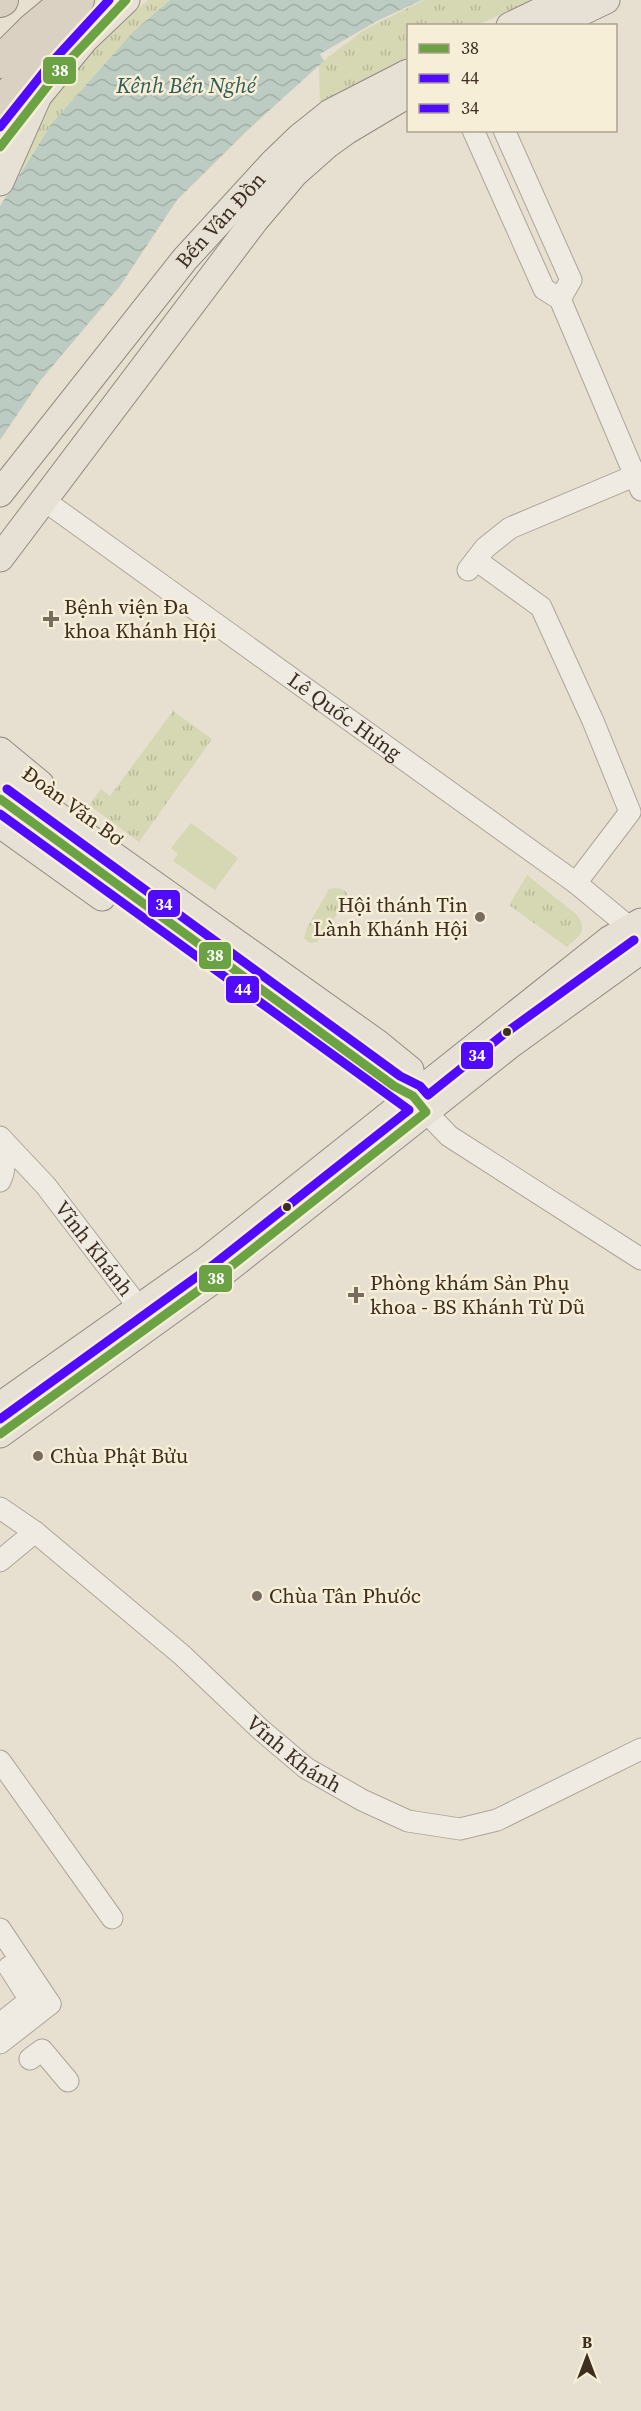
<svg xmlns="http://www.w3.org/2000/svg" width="641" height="2411" font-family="'Source Serif 4',serif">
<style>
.grass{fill:#d6d7b3}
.park{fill:url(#park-tufts)}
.water{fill:url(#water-waves)}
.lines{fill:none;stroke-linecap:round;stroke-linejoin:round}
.minor-casing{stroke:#ada599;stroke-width:23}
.major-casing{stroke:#928b80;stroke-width:29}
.highway-casing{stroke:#928b80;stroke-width:34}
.minor{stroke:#efebe3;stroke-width:21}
.major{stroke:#e6e1d4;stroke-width:27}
.highway{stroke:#dad1c2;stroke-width:32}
.bus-1-casing{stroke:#f7eed8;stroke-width:14}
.bus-2-casing{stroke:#f7eed8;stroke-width:14}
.bus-3-casing{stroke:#f7eed8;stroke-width:14}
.bus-1{stroke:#6ba344;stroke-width:9}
.bus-2{stroke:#4f0aff;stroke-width:9}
.bus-3{stroke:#4f0aff;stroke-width:9}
.poi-dot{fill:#786c5e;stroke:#f7eed8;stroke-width:2}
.bus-dot{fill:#3d2e20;stroke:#f7eed8;stroke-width:2}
.labels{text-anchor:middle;stroke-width:5;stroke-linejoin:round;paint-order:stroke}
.street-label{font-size:21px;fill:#3d2e20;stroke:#f7eed8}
.poi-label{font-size:21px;fill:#3d2e20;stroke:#f7eed8;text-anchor:start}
.water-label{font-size:22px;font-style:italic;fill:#2f5d5a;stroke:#f7eed8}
.line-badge{stroke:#f7eed8;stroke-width:2}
.badge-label{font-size:16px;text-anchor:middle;font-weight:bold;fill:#fff}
</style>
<defs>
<pattern id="park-tufts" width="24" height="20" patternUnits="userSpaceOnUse" patternTransform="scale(1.5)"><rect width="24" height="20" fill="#d6d7b3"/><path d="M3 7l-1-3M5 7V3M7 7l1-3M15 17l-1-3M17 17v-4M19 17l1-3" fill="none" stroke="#b9b99a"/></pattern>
<pattern id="water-waves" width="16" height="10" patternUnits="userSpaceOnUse" patternTransform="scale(1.5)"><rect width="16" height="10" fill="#bcccc2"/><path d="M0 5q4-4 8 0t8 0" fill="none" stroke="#a2b0a6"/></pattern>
</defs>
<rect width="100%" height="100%" fill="#e7e0d1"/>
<path class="grass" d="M191 823 238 858 215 890 173 861 178 854 171 848Z"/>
<g class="park">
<path d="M148 0H170L133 32 52 123 16 179C26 154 35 127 50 103 72 68 117 28 148 0Z"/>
<path d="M424 0H532L478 25 408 26V58L386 68 320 108 319 64 364 30Z"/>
<path d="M173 711 212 739 139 842 89 805 101 789 110 796Z"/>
<path d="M527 875 576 914C589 931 580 935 567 947L509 905Z"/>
<path d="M335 888 342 889 347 893 345 903 321 937 317 942 309 943 304 938 307 928 329 889Z"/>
</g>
<path class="water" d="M170 0H422L377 21 320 54 324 61 251 127 177 200 120 286 40 381 0 440V206L52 123 133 32Z"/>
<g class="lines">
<defs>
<g id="minor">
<path d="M473 130 544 289 560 299 641 490"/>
<path d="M504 130 571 280 560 299"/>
<path id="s1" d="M45 501 576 883 640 936"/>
<path d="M476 560 541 607 593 721 630 812 576 883"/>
<path d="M468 570 485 548 510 528 641 473"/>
<path d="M426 1112 449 1136 641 1259"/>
<path id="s2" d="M0 1137 46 1186 147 1318"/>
<path d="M0 1181C7 1167 4 1152 0 1138"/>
<path id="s3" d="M0 1508 35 1532 182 1655 260 1729 306 1768 362 1800 408 1821 460 1829 497 1820 641 1749"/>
<path d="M0 1561 35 1532"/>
<path d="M0 1761 112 1918"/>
<path d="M0 1929 50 2004"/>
<path d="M9 1967 30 2000"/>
<path d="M0 2024 30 2000"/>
<path d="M0 2043 50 2004"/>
<path d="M30 2059 42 2050 68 2081"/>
</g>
<g id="major">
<path d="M510 26 564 0"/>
<path d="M552 26 606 0"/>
<path d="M0 182 38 96 85 39 126 0"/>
<path id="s4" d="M0 493 185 259 272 164 300 137 330 113 408 73"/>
<path d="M0 558 255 220 294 174 328 144 346 131 408 94"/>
<path d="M0 751 40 784"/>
<path d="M0 775 377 1043 410 1070 413 1096"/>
<path d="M0 799 394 1086 413 1096 421 1106"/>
<path d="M0 824 102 897"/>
<path d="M0 1406 207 1260 609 940 641 922"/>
<path d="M0 1434 220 1275 511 1044 641 950"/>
</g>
<g id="highway">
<path d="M0 1 2 0"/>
<path d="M0 62 33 29 68 0"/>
<path d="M0 106 50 44 78 0"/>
</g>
</defs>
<use href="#minor" class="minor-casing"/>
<use href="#major" class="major-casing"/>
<use href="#highway" class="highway-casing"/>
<use href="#minor" class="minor"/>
<use href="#major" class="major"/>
<use href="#highway" class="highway"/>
<defs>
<g id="bus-1">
<path d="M0 147 60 70 126 0"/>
<path d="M0 799 394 1086 413 1096 426 1112 220 1275 0 1434"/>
</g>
<path id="bus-2" d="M0 814 409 1110 213 1265 0 1419"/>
<g id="bus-3">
<path d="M0 127 51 63 109 0"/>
<path d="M7 789 400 1076 420 1086 428 1095 504 1034 634 940"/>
</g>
</defs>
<use href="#bus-1" class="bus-1-casing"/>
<use href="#bus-2" class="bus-2-casing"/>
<use href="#bus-3" class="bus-3-casing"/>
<use href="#bus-1" class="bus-1"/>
<use href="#bus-2" class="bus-2"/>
<use href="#bus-3" class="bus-3"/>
</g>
<g class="poi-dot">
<path d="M48 610h6v6h6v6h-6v6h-6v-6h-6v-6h6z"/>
<circle cx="480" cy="917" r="6"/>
<path d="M353 1286h6v6h6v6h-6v6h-6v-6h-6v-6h6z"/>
<circle cx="38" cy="1456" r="6"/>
<circle cx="257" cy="1596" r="6"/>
</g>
<g class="bus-dot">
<circle cx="507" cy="1032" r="5"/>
<circle cx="287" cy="1207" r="5"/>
</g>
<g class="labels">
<g class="street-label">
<text dy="7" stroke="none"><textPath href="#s4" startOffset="351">Bến Vân Đồn</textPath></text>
<text dy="7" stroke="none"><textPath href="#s1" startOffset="369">Lê Quốc Hưng</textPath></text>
<text transform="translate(73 806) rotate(36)" y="7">Đoàn Văn Bơ</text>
<text dy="7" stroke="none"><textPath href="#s2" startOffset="146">Vĩnh Khánh</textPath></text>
<text dy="7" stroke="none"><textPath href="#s3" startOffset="384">Vĩnh Khánh</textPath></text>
</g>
<g class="poi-label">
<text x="64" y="614">Bệnh viện Đa<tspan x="64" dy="24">khoa Khánh Hội</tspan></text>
<text x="468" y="912" text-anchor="end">Hội thánh Tin<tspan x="468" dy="24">Lành Khánh Hội</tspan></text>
<text x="370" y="1290">Phòng khám Sản Phụ<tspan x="370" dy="24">khoa - BS Khánh Từ Dũ</tspan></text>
<text x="50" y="1463">Chùa Phật Bửu</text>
<text x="269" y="1603">Chùa Tân Phước</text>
</g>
<g class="water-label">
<text x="186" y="93">Kênh Bến Nghé</text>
</g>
</g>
<g class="line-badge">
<rect x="42" y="56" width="35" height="29" rx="6" fill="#6ba344"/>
<rect x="147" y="889" width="34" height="29" rx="6" fill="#4f0aff"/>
<rect x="198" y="941" width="34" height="29" rx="6" fill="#6ba344"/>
<rect x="225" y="975" width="35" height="29" rx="6" fill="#4f0aff"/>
<rect x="460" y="1041" width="34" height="29" rx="6" fill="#4f0aff"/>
<rect x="198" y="1264" width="35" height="29" rx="6" fill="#6ba344"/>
</g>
<g class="badge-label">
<text x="60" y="76">38</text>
<text x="164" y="910">34</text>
<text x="215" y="961">38</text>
<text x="243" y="995">44</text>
<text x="477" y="1061">34</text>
<text x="216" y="1284">38</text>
</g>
<rect x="407" y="24" width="210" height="108" fill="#f7eed8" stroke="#ada18e" stroke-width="1.5"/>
<rect x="419" y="44" width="30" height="9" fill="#6ba344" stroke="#ada18e" stroke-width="1.5"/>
<text x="461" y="54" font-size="18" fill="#3d2e20">38</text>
<rect x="419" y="74" width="30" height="9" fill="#4f0aff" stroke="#ada18e" stroke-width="1.5"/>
<text x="461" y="84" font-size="18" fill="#3d2e20">44</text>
<rect x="419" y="104" width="30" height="9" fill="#4f0aff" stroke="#ada18e" stroke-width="1.5"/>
<text x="461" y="114" font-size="18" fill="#3d2e20">34</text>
<g transform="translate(587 2357)" stroke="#f7eed8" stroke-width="4.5" paint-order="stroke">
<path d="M0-4.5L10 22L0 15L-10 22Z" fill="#3d2e20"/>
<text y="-9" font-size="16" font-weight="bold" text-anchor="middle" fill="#3d2e20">B</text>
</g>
</svg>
